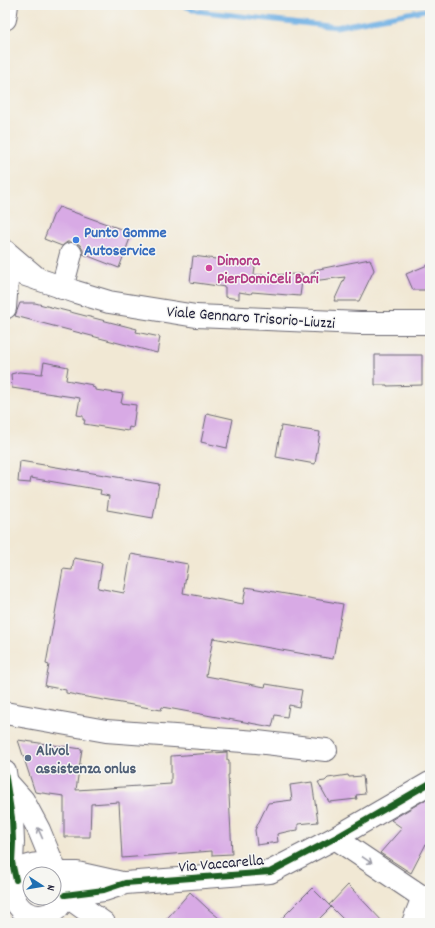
<svg xmlns="http://www.w3.org/2000/svg" width="435" height="928" font-family="Dekko,sans-serif">
<style>
.lines{fill:none;stroke-linecap:round;stroke-linejoin:round}
.stream{stroke:#70b0e4;stroke-width:5}
.building{fill:#d8aae5}
.minor-casing{stroke:#6a6771;stroke-width:24}
.major-casing{stroke:#6a6771;stroke-width:24}
.minor{stroke:#fff;stroke-width:22}
.major{stroke:#fff;stroke-width:22}
.cycleway-casing{stroke:#f6f6f2;stroke-width:8}
.cycleway{stroke:#1b5e20;stroke-width:6}
.oneway{stroke:#9c9ca7}
.shop-dot{fill:#3f7fe0;stroke:#f6f6f2;stroke-width:1.5}
.hotel-dot{fill:#d1479c;stroke:#f6f6f2;stroke-width:1.5}
.service-dot{fill:#5c6f8a;stroke:#f6f6f2;stroke-width:1.5}
.labels{text-anchor:middle;stroke-width:3;stroke-linejoin:round;paint-order:stroke}
.shop-label{font-size:16px;font-weight:bold;fill:#366cbe;stroke:#f6f6f2;text-anchor:start}
.hotel-label{font-size:16px;font-weight:bold;fill:#b23c85;stroke:#f6f6f2;text-anchor:start}
.street-label{font-size:16px;fill:#22223b;stroke:#f6f6f2}
.service-label{font-size:16px;font-weight:bold;fill:#4e5e75;stroke:#f6f6f2;text-anchor:start}
</style>
<rect width="100%" height="100%" fill="#f6f6f2"/>
<filter id="ink" filterUnits="userSpaceOnUse"><feTurbulence type="fractalNoise" baseFrequency=".025" numOctaves="2"/><feDisplacementMap in="SourceGraphic" scale="8" xChannelSelector="R" yChannelSelector="G"/><feConvolveMatrix kernelMatrix="1 2 1 2 8 2 1 2 1" color-interpolation-filters="sRGB"/></filter>
<filter id="wash" filterUnits="userSpaceOnUse"><feTurbulence type="fractalNoise" baseFrequency=".012" numOctaves="4" result="noise"/><feDisplacementMap in="SourceGraphic" scale="16" xChannelSelector="R" yChannelSelector="G"/><feGaussianBlur stdDeviation="0.9" result="paint"/><feColorMatrix in="noise" values="0 0 0 0 0 0 0 0 0 0 0 0 0 0 0 0 0 1.4 0 .05"/><feComposite in="paint" operator="in"/></filter>
<g filter="url(#wash)">
<rect width="100%" height="100%" fill="#f1e8d4"/>
<g class="lines">
<path class="stream" d="M182 5 197 11 336 27 430 9"/>
</g>
<g id="blocks">
<g class="building">
<path d="M59 207 132 233 119 268 83 254V250L80 245 75 242H67L62 246 44 239 53 216Z"/>
<path d="M193 256 254 264V267H255L254 275 303 274 300 296 252 292 251 294 239 292V299L225 297V287L190 282Z"/>
<path d="M370 259 374 270 359 301H334L345 277 312 281 311 273 315 272 314 270 349 263Z"/>
<path d="M430 264V290H413L406 274Z"/>
<path d="M20 303H35L137 329 136 332 160 337 157 353 15 316Z"/>
<path d="M375 355H422V385L387 386V385H375Z"/>
<path d="M44 362 68 367 66 380 93 385 92 387 95 388V390L123 394 121 403 136 405 133 428 129 427 128 431 84 424 85 420H83V416L77 415 80 398 12 388 11 374 19 372 42 374Z"/>
<path d="M207 413 233 419 227 448 201 442Z"/>
<path d="M281 426 320 432 315 464 276 457Z"/>
<path d="M20 461 159 484 153 518 107 510 109 496 100 494 101 490 31 478 30 483 18 482Z"/>
<path d="M131 554 188 564 183 593 243 604 246 587 343 604 333 659 213 638 206 676 265 687 266 684 302 690 299 707 289 705 287 717 275 715 272 727 162 707 161 710 81 696 66 693V690L45 686 49 665 46 664 63 569 72 570 74 558 102 563 98 588 124 593Z"/>
<path d="M18 740 82 749 76 790 171 784V756L227 752V760H229V775H228L232 854 212 855V851L122 858 119 802 91 804 90 837H64V796L35 792Z"/>
<path d="M348 775 349 777 363 776 365 794 356 795 357 799 329 802 318 782 325 781 328 778Z"/>
<path d="M312 782 318 822 298 824V830L290 831 277 834 278 842 257 845 255 830 268 803 292 800 290 785Z"/>
<path d="M430 797V848L426 844 411 873 380 853 402 828 391 820Z"/>
<path d="M348 885 353 890 384 923H347L329 905Z"/>
<path d="M312 888 331 907 315 923H277Z"/>
<path d="M190 892 207 908 225 923H163Z"/>
</g>
</g>
</g>
<g filter="url(#ink)">
<use href="#blocks" fill-opacity="0" stroke="#6a6771" stroke-width="1"/>
<g class="lines">
<defs>
<g id="minor">
<path d="M5 19 7 5"/>
<path d="M5 251 38 279"/>
<path d="M62 288 71 254"/>
<path d="M5 308 8 269"/>
<path d="M5 713 106 731 257 742 326 750"/>
<path d="M5 772 12 818 13 842 12 862 16 880"/>
<path d="M7 782 23 800 39 830 55 869"/>
<path d="M335 838 430 902"/>
<circle cx="39" cy="890" r="26"/>
<path d="M59 873H77L122 883"/>
<path d="M65 895 104 890 125 883 270 872 335 838 430 783"/>
<path d="M65 895 104 923"/>
<path d="M413 923 423 897"/>
</g>
<path id="major" d="M5 268 76 292 109 302 196 316 360 323H430"/>
</defs>
<use href="#minor" class="minor-casing"/>
<use href="#major" class="major-casing"/>
<use href="#minor" class="minor"/>
<use href="#major" class="major"/>
<defs>
<g id="cycleway">
<path d="M5 772 12 818 13 842 12 862 16 880"/>
<path d="M65 895 104 890 125 883 270 872 335 838 430 783"/>
</g>
</defs>
<use href="#cycleway" class="cycleway-casing"/>
<use href="#cycleway" class="cycleway"/>
</g>
<defs><path id="oneway-shaft" d="M-6 0H5M1.5-3L5.5 0L1.5 3" fill="none" stroke-width="1.6" stroke-linecap="round" stroke-linejoin="round"/></defs>
<g class="oneway">
<use href="#oneway-shaft" transform="translate(40 833) rotate(-114)"/>
<use href="#oneway-shaft" transform="translate(367 860) rotate(34)"/>
</g>
</g>
<circle class="shop-dot" cx="76" cy="240" r="4"/>
<circle class="hotel-dot" cx="209" cy="268" r="4"/>
<circle class="service-dot" cx="28" cy="758" r="4"/>
<g class="labels">
<g class="shop-label">
<text x="84" y="237">Punto Gomme<tspan x="84" dy="18">Autoservice</tspan></text>
</g>
<g class="hotel-label">
<text x="217" y="265">Dimora<tspan x="217" dy="18">PierDomiCeli Bari</tspan></text>
</g>
<g class="street-label">
<text transform="translate(251 316) rotate(4)" y="6">Viale Gennaro Trisorio-Liuzzi</text>
<text transform="translate(221 862) rotate(-5)" y="6">Via Vaccarella</text>
</g>
<g class="service-label">
<text x="36" y="755">Alivol<tspan x="36" dy="18">assistenza onlus</tspan></text>
</g>
</g>
<rect width="435" height="928" fill="none" stroke="#f6f6f2" stroke-width="20"/>
<g transform="translate(42 886) rotate(102)"><circle r="19" fill="#f6f6f2" stroke="#a1a1a9"/>
<path d="M0-3L7 15L0 10L-7 15Z" fill="#1f6fb2"/>
<text y="-6" font-size="11" font-weight="bold" text-anchor="middle" fill="#22223b">N</text>
</g>
</svg>
